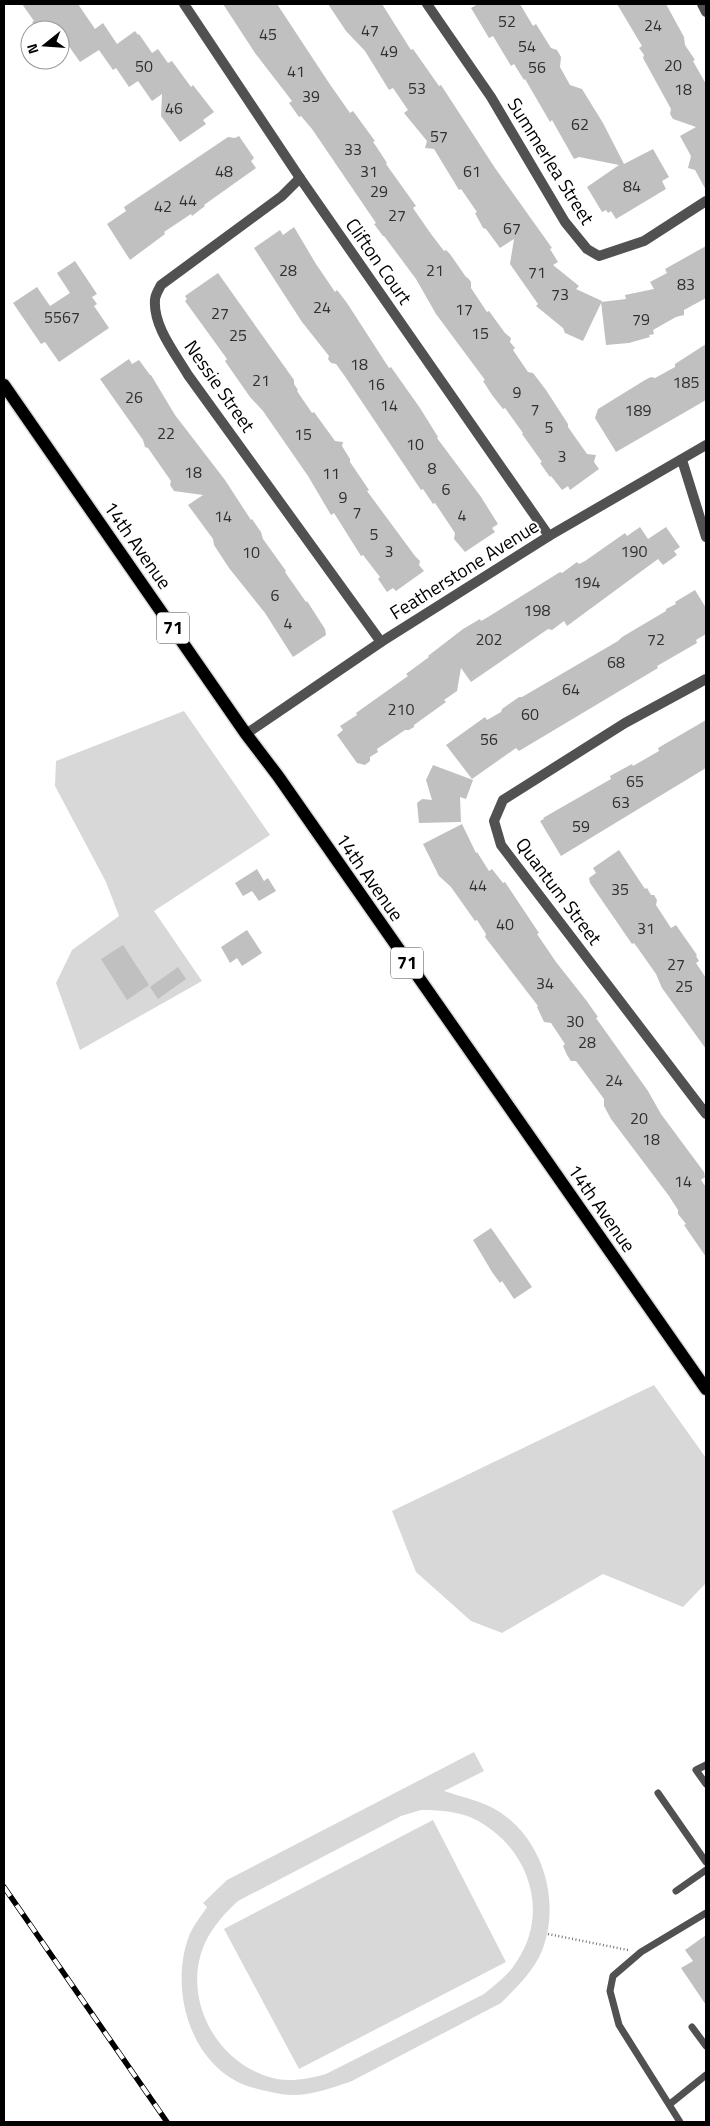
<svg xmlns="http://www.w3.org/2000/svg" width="710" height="2126" font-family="'Titillium Web',sans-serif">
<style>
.green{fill:#d8d8d8;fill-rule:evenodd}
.building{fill:#c0c0c0}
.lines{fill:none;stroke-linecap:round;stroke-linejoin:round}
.primary-casing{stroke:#dbdbdb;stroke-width:15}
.path{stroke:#737373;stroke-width:2.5;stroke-dasharray:1 2.5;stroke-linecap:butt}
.service{stroke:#515151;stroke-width:7}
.minor{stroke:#515151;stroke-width:10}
.primary{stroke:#000;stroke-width:12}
.rail-casing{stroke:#000;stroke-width:5.5}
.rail{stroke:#fff;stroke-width:4;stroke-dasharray:11;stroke-linecap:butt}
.labels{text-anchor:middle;stroke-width:4;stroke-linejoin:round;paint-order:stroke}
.number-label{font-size:16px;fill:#303030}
.shield{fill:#fff;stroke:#4c4c4c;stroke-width:1}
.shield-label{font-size:18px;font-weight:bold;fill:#000}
.street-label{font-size:19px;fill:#000;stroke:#fff}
</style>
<rect width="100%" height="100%" fill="#fff"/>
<g class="green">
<path d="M184 711 270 835 154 911 202 981 80 1050 56 983 72 950 119 916 106 882 55 786 56 761Z"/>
<path d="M654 1385 706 1458V1583L683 1607 603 1574 502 1633 471 1621 416 1572 392 1511Z"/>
<path d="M474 1752 484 1771 444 1791C459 1796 477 1800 491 1807 538 1831 560 1892 545 1942 538 1967 519 1985 501 2003L352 2081C329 2089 305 2098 281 2094 270 2092 257 2089 247 2086 190 2065 169 1989 189 1936 193 1926 201 1916 207 1907L203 1903 227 1880ZM421 1810C437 1810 455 1811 470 1817 526 1842 552 1909 517 1961 509 1975 496 1984 484 1994L326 2074C311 2078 293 2082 277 2079 218 2067 180 1999 205 1943 213 1926 225 1913 238 1901L401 1816Z"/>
<path d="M433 1820 506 1962 299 2069 224 1929Z"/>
</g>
<g class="building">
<path d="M22 4H78L95 29 103 23 117 44 135 31 138 35 139 34 152 53 158 49 168 63 172 61 191 87 193 85 214 112 203 120 206 124 180 142 161 116 162 94 152 101 138 81 129 87 116 68 113 70 99 50 80 62 68 45 60 50V30H37L32 22 34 21Z"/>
<path d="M223 4H277L329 83 350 113 353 111 375 141 373 142 376 146 387 163 386 164 416 206 413 208 431 234 444 251 446 250 450 254 466 277 468 278 471 282V288L487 312 489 311 505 333 511 338 510 342 515 348 513 350 528 372 533 373 546 390 568 424V427L587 454 596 455 594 462 599 469 570 490 568 486 562 490 551 476 550 477 540 463 542 462 522 434 523 433 505 408 503 409 492 395 483 381 485 380 436 314 416 279 384 236H383L374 224 376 223 312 129 301 116 299 117 289 103 292 101 255 53Z"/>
<path d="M328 4H382L411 50 413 49 439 86 441 85 495 168 552 248 550 249 558 262 553 265 579 286 576 289 602 301 583 341 565 333 563 328 536 306 538 304 510 264 514 239 500 248 486 229 483 228 475 213 477 212 461 189 459 190 434 149 425 148 427 141 404 113 408 110 393 88 389 90 365 51 346 31Z"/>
<path d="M478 4H520L533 26 536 24 551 48 557 50 561 57 560 67 570 85 582 89 603 123 624 164 653 149 669 177 662 181 666 189 616 219 611 211 608 213 606 210 602 212 587 187 619 165 579 157 574 159 552 120 550 122 525 79 524 80 514 64 511 66 493 36 489 38 471 8Z"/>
<path d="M617 4H666L684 37 685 45 695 60 693 61 706 84V190L695 170 688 168 691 156 680 136 696 127 673 119 670 114 671 109 643 58 644 55 639 48 642 46Z"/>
<path d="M239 136 254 158 251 161 256 168 204 205 205 206 192 216 191 214 164 232 165 234 130 260 107 224 126 211 124 207 228 137 235 138Z"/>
<path d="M294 227 316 264 335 292 337 290 347 303 389 368 391 367 420 408 438 437 437 438 481 497 498 524 492 528 495 532 465 552 454 539 455 533 435 503 433 504 423 489 421 490 344 375 336 364 331 363 328 359 329 356 302 322 254 248 280 230 283 235Z"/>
<path d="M706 246V298L684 310V315L676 317 653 330 654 334 649 335 650 337 629 343 606 345 601 302 626 299 625 295 654 289 650 282 667 273 665 269Z"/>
<path d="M75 261 97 294 92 297 97 304 94 306 109 328 59 362 45 342 41 344 13 303 37 287 50 306 70 293 57 273Z"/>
<path d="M218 273 294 380V384L298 390 297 391 312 413 314 412 335 441 343 442 342 446 350 459V462L369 490 367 491 415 556 420 561 419 565 424 571 396 591 393 588 387 592 378 579 380 577 363 555 361 556 334 513 331 515 308 476 263 411 250 397 227 364 225 361 227 359 185 301 187 299 185 296Z"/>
<path d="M706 344V400L616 452 595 418 598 409 645 380 651 377 655 378 675 367V364Z"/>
<path d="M129 359 132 364 139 360 150 375H151L175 415 225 480 251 520 252 519 261 532 263 539 286 571 285 572 306 602 307 601 325 629 326 635 293 657 265 613 229 568 214 545 213 539 188 505 203 495 174 491 170 485 171 481 148 448 145 447 143 440 100 379Z"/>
<path d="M640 527 648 539 666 527 680 547 674 551 677 555 663 565 658 559 567 626 564 621 552 630 548 629 471 682 461 668 457 691 444 700 446 702 414 725V727L409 730H405L377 749 378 752 370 757V761L365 765 357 763 337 735 343 730 340 726 357 715 356 713 408 676 406 674 429 657 428 656 463 629 480 619 481 621 488 617 560 572 562 573 577 562 579 564 585 561 625 533 627 536Z"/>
<path d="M695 590 706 608V634L696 640 697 643 657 666 658 668 519 751 516 748 472 779 446 745 485 717 487 720 501 712 502 709 519 697H522L618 641 622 637 666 611V609L676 604 675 602Z"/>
<path d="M706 720V768L561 856 540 821 544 819 543 818 611 779 610 776 632 764 633 766 659 751 658 748Z"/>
<path d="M433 765 473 780 466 799 460 797 461 822 419 823 417 803 422 799 432 800 426 780Z"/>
<path d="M462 824 476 853 477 852 489 871 492 869 503 883 505 882 539 933 537 934 556 962 586 1000 598 1017 596 1018 648 1091 661 1114 704 1172 705 1177 701 1180 706 1187V1257L684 1225 686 1224 678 1214V1210L669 1196 611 1119 604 1106V1099L576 1061H571L567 1055 563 1046 565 1044 551 1023 544 1022 537 1007 538 1006 485 937 486 934 477 920 475 921 451 887 439 876 423 844Z"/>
<path d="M619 850 645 889 647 888 651 895H654L657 900 656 905 671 928 676 925 697 955 696 956 699 961 696 963 706 978V1049L662 988 656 974 637 947 634 943 632 944 590 883 589 878 596 873 593 868Z"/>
<path d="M257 869 264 881 268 878 276 891 259 901 252 891 243 896 235 883Z"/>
<path d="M247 930 262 953 242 966 237 958 230 963 221 947Z"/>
<path d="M123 945 149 985 127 1000 101 959Z"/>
<path d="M178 967 186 979 158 999 150 987Z"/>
<path d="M491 1228 532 1287 514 1299 502 1281 500 1283 492 1272 473 1240Z"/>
<path d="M706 1935V2005L681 1968 693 1961 685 1950Z"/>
</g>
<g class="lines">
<defs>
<path id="primary" d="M4 385 246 734 278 776 706 1389"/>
</defs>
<use href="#primary" class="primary-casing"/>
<path class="path" d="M548 1934 628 1950"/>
<g class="service">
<path d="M706 1765 696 1770 706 1784"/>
<path d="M658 1793 706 1862"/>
<path d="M676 1891 706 1870"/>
<path d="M692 2027 706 2046"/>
<path d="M670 2104 706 2075"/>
<path d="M680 2122 619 2025 610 1991 613 1976 641 1952 706 1913"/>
</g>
<g class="minor">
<path d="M184 4 300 178 549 536"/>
<path d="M427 4 491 97 565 222 587 249 599 256 644 241 706 201"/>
<path d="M702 4 706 12"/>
<path d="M300 178 282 196 161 285C159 289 155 295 155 300 153 326 175 353 188 375L381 642"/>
<path d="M682 460 706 537"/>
<path d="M706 679 625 723 503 800 494 821 501 845 706 1114"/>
<path d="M246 734 381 642 549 536 706 445"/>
</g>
<use href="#primary" class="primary"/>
<defs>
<path id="rail" d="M4 1887 167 2122"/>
</defs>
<use href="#rail" class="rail-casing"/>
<use href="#rail" class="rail"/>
</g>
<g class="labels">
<g class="number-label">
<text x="507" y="27">52</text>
<text x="653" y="31">24</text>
<text x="370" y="36">47</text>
<text x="268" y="40">45</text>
<text x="527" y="52">54</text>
<text x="389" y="57">49</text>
<text x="673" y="71">20</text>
<text x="144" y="72">50</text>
<text x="537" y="73">56</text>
<text x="296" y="77">41</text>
<text x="417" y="94">53</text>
<text x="683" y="95">18</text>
<text x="311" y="102">39</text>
<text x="174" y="114">46</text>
<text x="580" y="130">62</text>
<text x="439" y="142">57</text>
<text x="353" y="155">33</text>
<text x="224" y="177">48</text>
<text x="369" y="177">31</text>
<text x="472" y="177">61</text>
<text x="632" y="192">84</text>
<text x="379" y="197">29</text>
<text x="188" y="206">44</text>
<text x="163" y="212">42</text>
<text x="397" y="221">27</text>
<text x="512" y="234">67</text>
<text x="288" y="276">28</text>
<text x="435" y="276">21</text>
<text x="537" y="278">71</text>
<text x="686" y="290">83</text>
<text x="560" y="300">73</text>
<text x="322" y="313">24</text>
<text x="464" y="315">17</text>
<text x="220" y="319">27</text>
<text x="62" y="323">5567</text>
<text x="641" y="325">79</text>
<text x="480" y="339">15</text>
<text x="238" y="341">25</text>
<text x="359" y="370">18</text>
<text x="261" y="386">21</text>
<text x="686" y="388">185</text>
<text x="376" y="390">16</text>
<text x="517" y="398">9</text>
<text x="134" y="403">26</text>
<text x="389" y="411">14</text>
<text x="535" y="415">7</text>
<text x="638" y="416">189</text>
<text x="549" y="433">5</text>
<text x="166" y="439">22</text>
<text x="303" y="440">15</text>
<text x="415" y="450">10</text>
<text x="562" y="462">3</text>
<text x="432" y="474">8</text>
<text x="193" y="478">18</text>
<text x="331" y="479">11</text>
<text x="446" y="495">6</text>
<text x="343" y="503">9</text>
<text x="357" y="518">7</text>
<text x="462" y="521">4</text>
<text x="223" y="522">14</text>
<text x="374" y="540">5</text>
<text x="389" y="557">3</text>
<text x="634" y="557">190</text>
<text x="251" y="558">10</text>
<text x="587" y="588">194</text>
<text x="275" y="601">6</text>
<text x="537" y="616">198</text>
<text x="288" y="629">4</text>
<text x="489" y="645">202</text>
<text x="656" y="645">72</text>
<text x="616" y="668">68</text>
<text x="571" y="695">64</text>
<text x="401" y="715">210</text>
<text x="530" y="720">60</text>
<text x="489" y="745">56</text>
<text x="635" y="787">65</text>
<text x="621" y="808">63</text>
<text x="581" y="832">59</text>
<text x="478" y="891">44</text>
<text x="620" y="895">35</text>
<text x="505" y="930">40</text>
<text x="646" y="934">31</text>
<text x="676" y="970">27</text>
<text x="545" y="989">34</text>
<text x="684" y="992">25</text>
<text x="575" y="1027">30</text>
<text x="587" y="1048">28</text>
<text x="614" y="1086">24</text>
<text x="639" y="1124">20</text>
<text x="651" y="1145">18</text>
<text x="683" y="1187">14</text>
</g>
<g class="shield">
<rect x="157" y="612.5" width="32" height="31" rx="4"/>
<rect x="391" y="947.5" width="32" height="31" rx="4"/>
</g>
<g class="shield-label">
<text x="173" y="634">71</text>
<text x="407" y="969">71</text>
</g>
<g class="street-label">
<text transform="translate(551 161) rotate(58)" y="7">Summerlea Street</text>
<text transform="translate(379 261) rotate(55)" y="7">Clifton Court</text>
<text transform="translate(220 386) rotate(55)" y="7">Nessie Street</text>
<text transform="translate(138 545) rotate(55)" y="7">14th Avenue</text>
<text transform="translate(464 569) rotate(-32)" y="7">Featherstone Avenue</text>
<text transform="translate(370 877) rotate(55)" y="7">14th Avenue</text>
<text transform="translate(559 891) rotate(53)" y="7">Quantum Street</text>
<text transform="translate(602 1208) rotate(55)" y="7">14th Avenue</text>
</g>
</g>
<rect width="710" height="2126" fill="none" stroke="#000000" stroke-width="10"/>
<g transform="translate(45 45) rotate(253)"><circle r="24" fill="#ffffff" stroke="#999999"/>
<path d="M0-4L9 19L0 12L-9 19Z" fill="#000000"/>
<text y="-8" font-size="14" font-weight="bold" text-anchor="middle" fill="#000000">N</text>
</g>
</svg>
